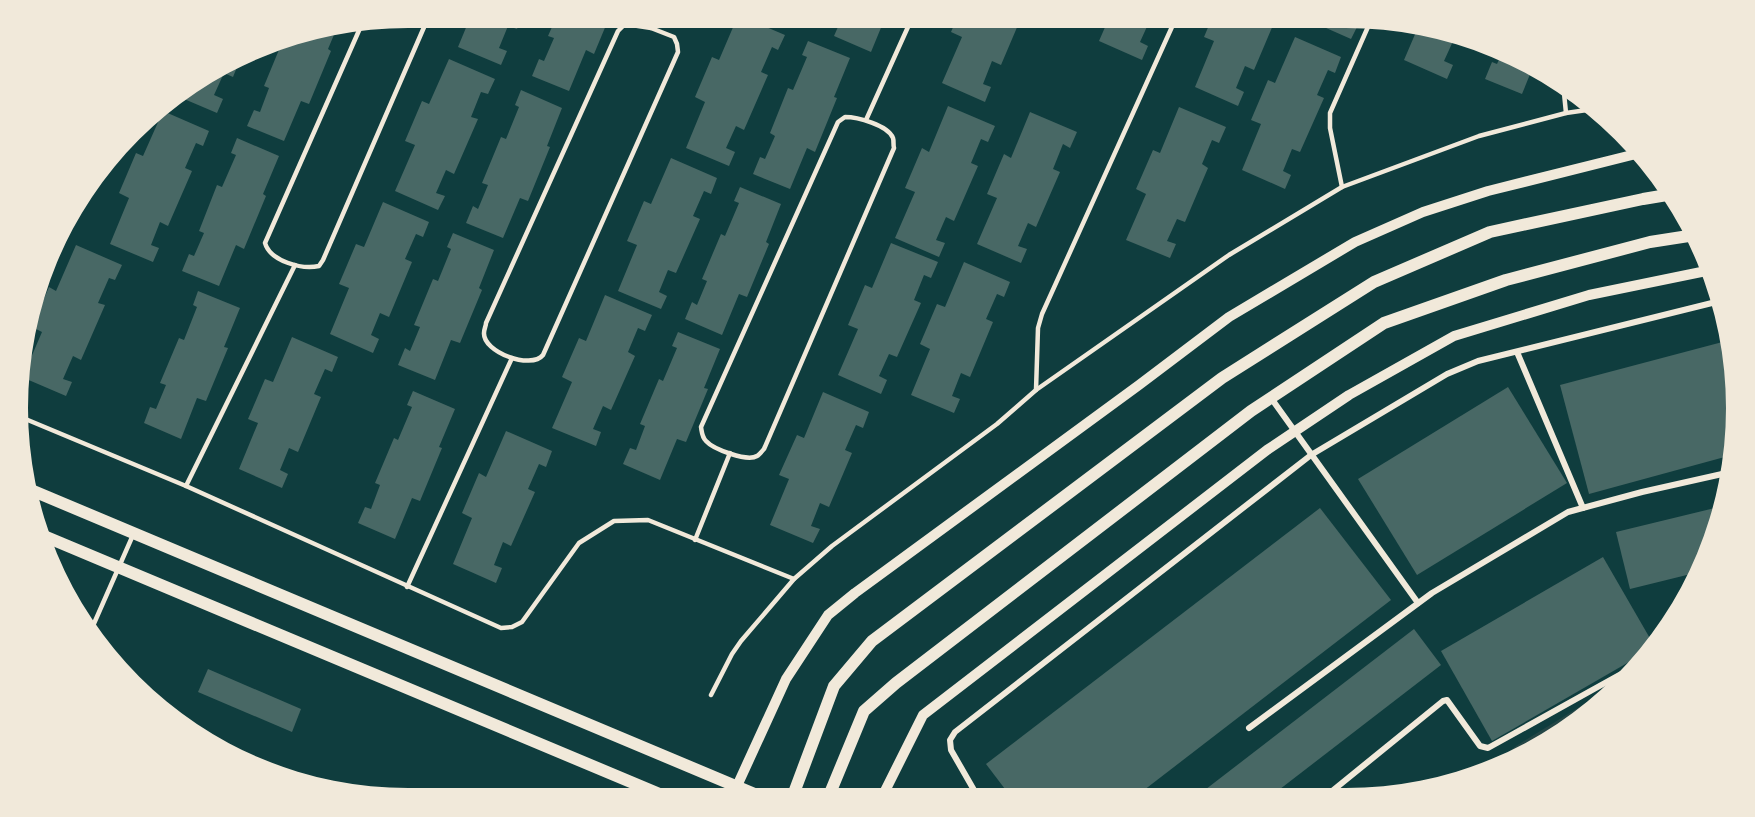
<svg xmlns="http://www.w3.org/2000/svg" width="1755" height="817" font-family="Arial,sans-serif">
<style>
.green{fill:#244646}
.building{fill:#486865}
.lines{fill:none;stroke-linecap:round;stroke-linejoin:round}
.service{stroke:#f1e9da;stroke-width:4.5}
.minor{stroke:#f1e9da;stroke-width:6}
.tertiary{stroke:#f1e9da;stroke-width:10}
.secondary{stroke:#f1e9da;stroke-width:12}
</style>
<rect width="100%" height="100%" fill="#0f3d3e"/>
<path class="green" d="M1620 682 1584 718 1496 769 1484 772 1516 746Z"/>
<g class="building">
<path d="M470 18H521L517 29 508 26 499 48 507 51 501 65 458 47Z"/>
<path d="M556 18H609L594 54 586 50 569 91 532 76 539 59 544 61 554 38 548 36Z"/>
<path d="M737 18H745L785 35 778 50 772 47 761 72 768 75 744 130 736 126 726 148 735 152 729 166 686 148 705 102 695 97 712 57 719 60Z"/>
<path d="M848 18H885L871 52 834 36 841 20 846 22Z"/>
<path d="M957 18H1021L1001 65 992 61 983 84 991 87 985 102 942 83 962 37 951 32Z"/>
<path d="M1109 18H1160L1158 24 1150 20 1140 42 1148 46 1142 60 1099 41Z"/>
<path d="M1212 18H1276L1254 70 1245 66 1236 88 1244 92 1238 106 1195 87 1214 41 1204 37Z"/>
<path d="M1309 18H1350L1349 21 1358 25 1351 39 1308 20Z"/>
<path d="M1419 25 1465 38 1463 43 1454 39 1444 61 1453 65 1447 79 1404 60Z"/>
<path d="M336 30 328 49 331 51 309 104 301 101 284 141 247 126 254 110 260 112 269 88 264 86 283 40 287 42 289 38Z"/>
<path d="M1295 37 1341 57 1335 73 1328 70 1317 95 1324 98 1300 152 1292 149 1283 171 1291 175 1285 189 1242 170 1261 124 1251 120 1268 80 1275 83Z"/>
<path d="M808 41 850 58 834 97 837 98 815 152 807 148 790 189 753 174 760 157 765 159 775 136 770 133 788 88 793 90 807 57 802 55Z"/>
<path d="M1503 51 1533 67 1522 94 1485 79 1492 62 1497 64Z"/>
<path d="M449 59 495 79 488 94 481 92 471 117 478 119 454 174 446 170 436 193 445 196 438 210 395 191 415 145 405 141 422 101 429 104Z"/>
<path d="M239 62 233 77 224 73 214 95 223 99 217 113 177 96Z"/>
<path d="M521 90 562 108 547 146 550 147 528 201 520 198 503 238 466 223 473 206 478 209 488 185 482 183 501 137 506 139 519 107 515 105Z"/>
<path d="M948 106 995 126 988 142 981 139 971 163 978 166 954 221 946 217 936 240 945 243 939 257 895 238 915 192 905 188 922 148 929 152Z"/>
<path d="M1179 107 1226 127 1219 143 1212 140 1202 164 1208 168 1185 222 1177 219 1167 241 1176 244 1170 258 1126 240 1146 194 1136 189 1153 150 1160 153Z"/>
<path d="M163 111 209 131 203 146 196 143 185 168 192 171 168 226 160 222 151 245 159 248 153 262 110 244 129 198 119 193 136 153 143 156Z"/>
<path d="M1030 112 1077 132 1070 148 1063 144 1053 169 1060 172 1036 227 1028 223 1018 246 1027 249 1021 263 977 244 997 198 987 194 1004 154 1011 158Z"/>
<path d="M237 138 279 156 263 194 266 196 244 249 236 245 219 286 182 271 189 254 194 256 204 233 199 231 217 185 222 187 236 155 231 153Z"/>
<path d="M671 158 717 178 711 194 704 191 693 216 700 219 676 273 668 270 659 292 667 296 661 309 618 291 637 245 627 241 644 201 651 204Z"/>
<path d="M740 187 781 204 766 242 769 244 747 297 739 294 722 335 685 319 692 302 697 305 707 281 702 279 721 234 725 236 739 203 734 201Z"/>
<path d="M383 202 429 222 423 237 416 234 405 259 412 262 389 317 380 313 371 335 379 339 373 353 330 334 349 288 339 284 356 244 364 247Z"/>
<path d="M453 233 494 250 479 288 482 290 460 343 451 340 435 380 398 365 405 348 410 351 420 327 414 325 433 279 438 281 451 249 447 247Z"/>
<path d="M891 243 938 262 931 278 924 275 914 300 921 303 897 357 889 354 879 376 887 380 881 394 838 375 858 329 848 325 865 285 872 288Z"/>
<path d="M76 245 122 265 115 280 109 278 98 303 105 305 81 360 73 356 63 379 72 382 66 396 24 378V374L42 332 32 327 49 287 56 291Z"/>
<path d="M964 262 1010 282 1004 297 997 294 986 319 993 322 970 377 961 373 952 396 960 399 954 413 911 395 930 349 920 344 937 304 945 307Z"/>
<path d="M198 291 240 308 224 347 228 348 206 401 197 398 181 439 144 423 150 407 156 409 166 385 160 383 179 338 184 340 197 307 193 305Z"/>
<path d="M605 295 652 315 645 331 638 328 628 352 635 356 611 410 603 406 593 429 601 432 596 446 552 428 572 382 562 377 579 338 586 341Z"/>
<path d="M678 332 720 349 704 388 708 389 686 442 677 439 660 480 623 464 630 448 636 450 645 426 640 424 659 379 663 381 677 348 672 346Z"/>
<path d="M292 337 338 357 332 372 325 369 314 394 321 397 298 452 289 448 280 470 288 474 282 488 239 469 258 423 248 419 265 379 273 382Z"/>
<path d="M1730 340 1737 409 1732 455 1589 494 1560 385Z"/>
<path d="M1508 387 1567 483 1417 575 1358 479Z"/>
<path d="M413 391 455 409 439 447 442 448 420 501 412 498 395 539 358 523 365 507 371 509 380 485 375 483 394 438 398 440 412 407 407 405Z"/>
<path d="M823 392 869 412 863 428 856 425 845 450 852 453 829 507 820 503 811 526 820 529 813 543 770 525 789 479 779 475 797 435 804 438Z"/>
<path d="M506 431 552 451 546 467 539 464 528 489 535 492 511 546 503 542 494 565 502 568 496 583 453 564 472 518 462 513 479 473 486 477Z"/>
<path d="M1723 506 1707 558 1699 572 1630 589 1616 532Z"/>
<path d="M1320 508 1391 600 1135 797H1011L986 764Z"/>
<path d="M1603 557 1655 647 1492 741 1441 651Z"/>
<path d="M1414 629 1441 665 1271 796H1197Z"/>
<path d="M208 669 301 709 292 732 198 692Z"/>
</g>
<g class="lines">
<g class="service">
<path d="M625 24 651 28 674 37 677 44 678 52 543 355C531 370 483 352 484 333 484 329 486 326 486 323L618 31Z"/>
<path d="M361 26 265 243C270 261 302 270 319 266L323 260 428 18"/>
<path d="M651 28 655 18"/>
<path d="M1563 83 1566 113"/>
<path d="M845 117C857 117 888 125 893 138 894 141 893 145 894 148L764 449C763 450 759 455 757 456 747 462 713 449 706 441 702 437 702 433 701 427L838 122Z"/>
<path d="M866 120 912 18"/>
<path d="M1342 187 1330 128V113L1371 20"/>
<path d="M1036 390 1038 328 1042 314 1176 18"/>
<path d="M23 418 186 486 501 628 512 627 522 622 579 543 614 521 648 520 794 579"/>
<path d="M186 486 295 265"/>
<path d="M695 540 730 453"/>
<path d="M407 587 512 358"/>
<path d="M92 628 133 535"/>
<path d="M711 695 732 654 741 641 794 579 832 546 997 424 1036 390 1229 255 1342 187 1479 136 1566 113 1594 109"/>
</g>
<g class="minor">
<path d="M1517 352 1583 508"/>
<path d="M1271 398 1418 603"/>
<path d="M1249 728 1432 593 1568 512 1642 492 1731 472"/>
<path d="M1326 796 1443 701 1447 700 1480 746 1488 748 1621 674 1632 670"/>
<path d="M978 797 951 750 950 740 955 732 1311 455 1447 374 1478 361 1720 301"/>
</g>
<g class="tertiary">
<path d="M737 786 786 679 828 615 855 593 1139 385 1229 317 1355 242 1423 212 1488 191 1640 153"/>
<path d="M882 797 923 715 1267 450 1349 395 1454 336 1589 295 1711 270"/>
</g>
<g class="secondary">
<path d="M31 490 764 798"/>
<path d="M44 536 669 798"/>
<path d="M792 798 834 686 872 641 1222 378 1374 282 1490 232 1643 199 1673 194"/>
<path d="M828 798 864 711 896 683 1251 411 1384 323 1506 280 1650 242 1695 235"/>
</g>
</g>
<path d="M0 0H1755V817H0ZM408 28H1346A380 380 0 0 1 1726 408V408A380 380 0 0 1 1346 788H408A380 380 0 0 1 28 408V408A380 380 0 0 1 408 28Z" fill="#f1e9da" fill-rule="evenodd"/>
</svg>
